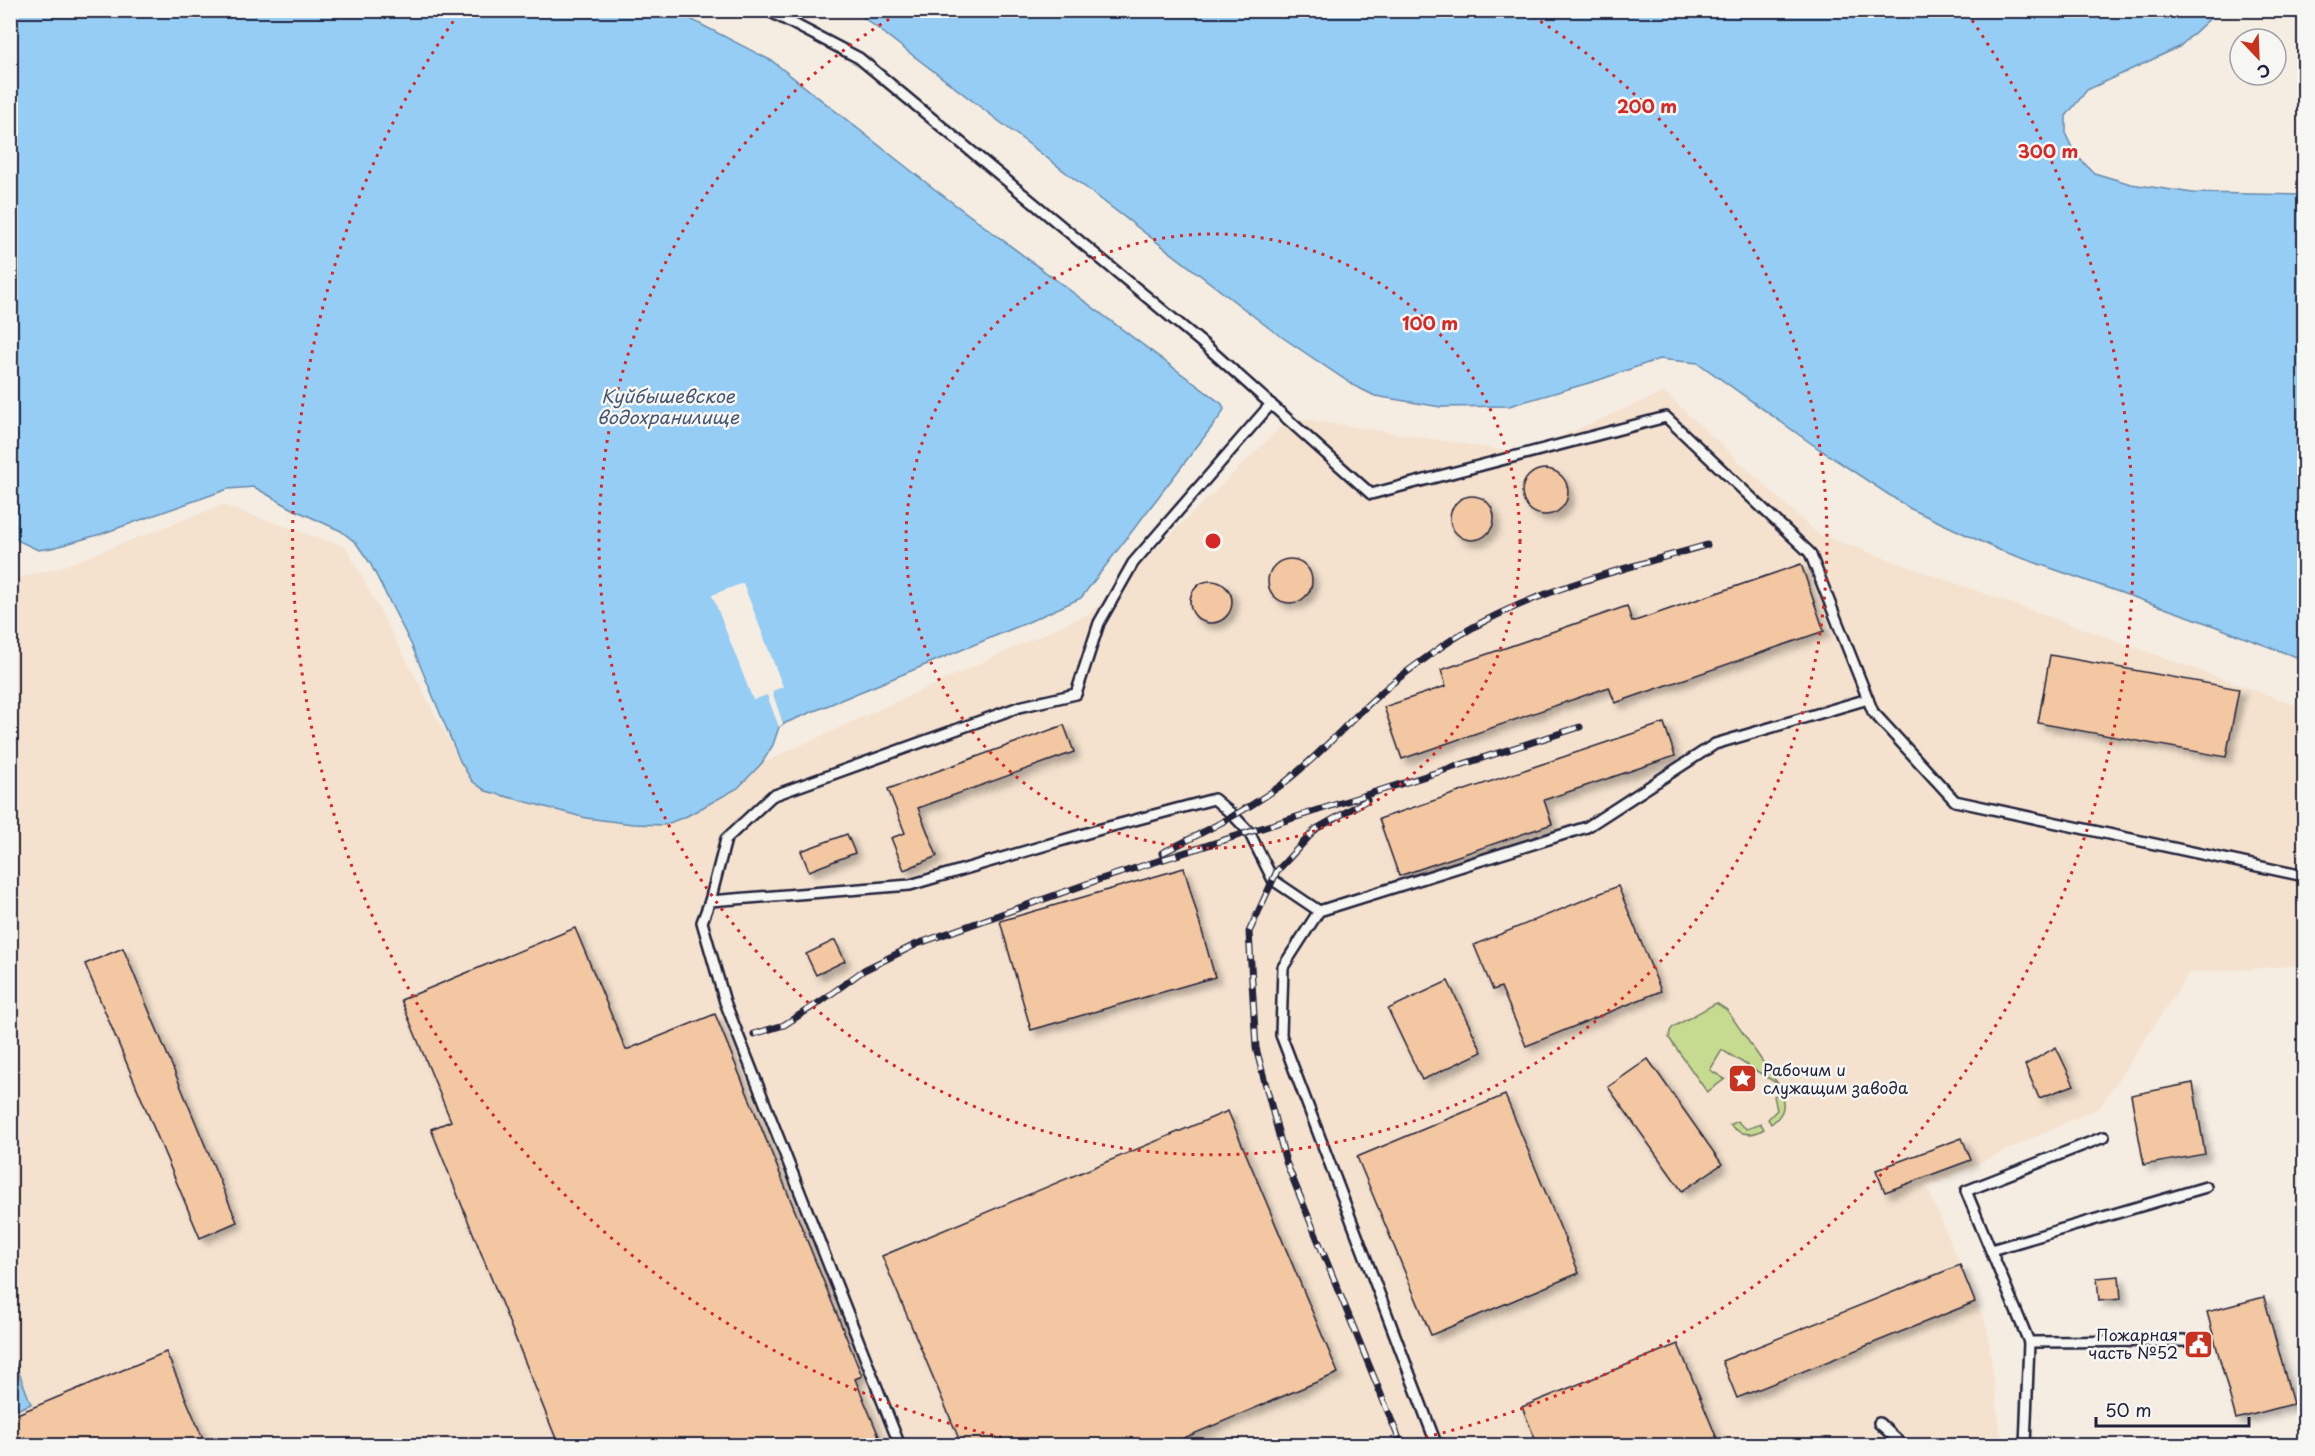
<svg xmlns="http://www.w3.org/2000/svg" width="2315" height="1456" font-family="'Playpen Sans',sans-serif">
<style>
.built{fill:#f4e2ce}
.green{fill:#c6db90;stroke:#747e66;stroke-width:1.5}
.water{fill:#95cdf4;stroke:#6789aa;stroke-width:1.5}
.pier{fill:#f5ede2}
.building{fill:#f2c7a1;stroke:#22223b;stroke-width:1.5;filter:url(#shadow)}
.lines{fill:none;stroke-linecap:round;stroke-linejoin:round}
.lane-casing{stroke:#22223b;stroke-width:14}
.lane{stroke:#f6f6f2;stroke-width:9}
.rail-casing{stroke:#22223b;stroke-width:7}
.rail{stroke:#f6f6f2;stroke-width:4.5;stroke-dasharray:14;stroke-linecap:butt}
.ring{fill:none;stroke:#d62828;stroke-width:3;stroke-dasharray:3 6}
.labels{text-anchor:middle;stroke-width:5;stroke-linejoin:round;paint-order:stroke}
.poi-label{font-size:16px;fill:#22223b;stroke:#f6f6f2;text-anchor:start}
.water-label{font-size:18px;font-style:italic;fill:#445572;stroke:#f6f6f2}
.centre{fill:#d62828;stroke:#f6f6f2;stroke-width:3}
.ring-label{font-size:18px;text-anchor:middle;font-weight:bold;fill:#d62828;stroke:#f6f6f2;stroke-width:5;stroke-linejoin:round;paint-order:stroke}
</style>
<defs>
<filter id="shadow"><feDropShadow dx="5.5" dy="5.5" stdDeviation="3" flood-color="#0004"/></filter>
</defs>
<rect width="100%" height="100%" fill="#f5ede2"/>
<filter id="ink" filterUnits="userSpaceOnUse"><feTurbulence type="fractalNoise" baseFrequency=".0167" numOctaves="2"/><feDisplacementMap in="SourceGraphic" scale="12" xChannelSelector="R" yChannelSelector="G"/><feConvolveMatrix kernelMatrix="1 2 1 2 8 2 1 2 1" color-interpolation-filters="sRGB"/></filter>
<g filter="url(#ink)">
<path class="built" d="M1664 392 1818 534 2304 708V965L2189 973 2100 1107 1927 1187 1987 1327 2002 1445H11L10 579 56 569 222 505 346 547 460 761 473 781 486 791 586 818 633 824 663 825 687 816 738 789 762 763 1090 613 1291 417 1522 453Z"/>
<g class="green">
<path d="M1716 1003 1727 1010 1778 1084 1722 1050 1710 1070 1725 1079 1707 1092 1669 1038 1670 1031 1673 1027Z"/>
<path d="M1780 1092C1786 1106 1784 1114 1771 1124L1768 1119 1777 1110 1774 1096Z"/>
<path d="M1738 1121 1740 1124 1747 1129 1761 1124 1764 1129C1751 1137 1740 1135 1730 1125Z"/>
</g>
<g class="water">
<path d="M11 11H675L772 61 933 188 1222 404 1224 409 1221 415 1081 598 1024 624 783 724 779 727 773 745 762 763 738 788 687 816 664 825 633 824 586 818 486 791 472 781 460 761 412 646 370 563 356 543 341 531 293 509 254 487 228 489 101 534 52 548 38 550 19 541 11 533Z"/>
<path d="M855 11H2218L2179 47 2087 90 2066 116V135L2075 154 2094 173 2131 184 2193 193 2304 195V660L2193 618 1999 550 1909 508 1819 449 1698 363 1659 359 1599 380 1509 406 1441 407 1375 396 1353 385 1273 331Z"/>
<path d="M11 1352 31 1404 11 1412H10Z"/>
</g>
<path class="pier" d="M743 583 783 687 772 691 783 724 779 727 767 695 753 700 712 595Z"/>
<g class="building">
<circle cx="1545" cy="492" r="23"/>
<circle cx="1472" cy="518" r="22"/>
<circle cx="1290" cy="581" r="22"/>
<path d="M1801 564 1824 631 1615 703 1609 687 1402 759 1384 707 1446 686 1441 670 1627 606 1632 622Z"/>
<circle cx="1211" cy="602" r="21"/>
<path d="M2050 655 2239 689 2226 757 2038 723Z"/>
<path d="M1664 723 1675 756 1544 800 1552 824 1399 876 1379 819Z"/>
<path d="M1064 725 1074 752 918 808 937 856 904 870 891 838 905 833 888 789Z"/>
<path d="M847 834 855 853 809 871 801 851Z"/>
<path d="M1184 868 1215 977 1031 1030 1000 921Z"/>
<path d="M1618 886 1661 991 1526 1046 1501 987 1493 990 1474 945Z"/>
<path d="M575 928 626 1050 715 1014 862 1376 855 1379 883 1446H559L431 1129 451 1121 401 1000Z"/>
<path d="M835 940 845 961 816 975 806 954Z"/>
<path d="M123 948 237 1222 200 1238 85 964Z"/>
<path d="M1448 981 1482 1052 1422 1080 1388 1009Z"/>
<path d="M2056 1047 2074 1085 2039 1098 2025 1065Z"/>
<path d="M1648 1059 1722 1164 1682 1191 1608 1087Z"/>
<path d="M2193 1083 2205 1154 2144 1165 2131 1095Z"/>
<path d="M1505 1095 1579 1273 1431 1335 1357 1157Z"/>
<path d="M1228 1111 1338 1373 1165 1446H962L882 1256Z"/>
<path d="M1962 1138 1971 1160 1885 1192 1876 1170Z"/>
<path d="M1960 1265 1975 1302 1737 1398 1722 1361Z"/>
<path d="M2119 1276 2121 1299 2099 1301 2097 1278Z"/>
<path d="M2264 1297 2293 1404 2236 1419 2207 1312Z"/>
<path d="M1678 1344 1720 1446H1538L1522 1407Z"/>
<path d="M166 1352 206 1446H10V1417Z"/>
</g>
<g class="lines">
<defs>
<g id="lane">
<path d="M767 10 859 58 1207 347 1371 494 1666 417 1810 553 1873 712 1955 801 2304 876"/>
<path d="M710 901 910 885 1101 829 1214 799 1233 815 1249 832 1273 880 1319 911"/>
<path d="M1991 1250 2206 1187"/>
<path d="M2029 1342 1966 1191 2104 1137"/>
<path d="M1879 1423 1904 1446"/>
<path d="M900 1446 725 1002 702 922 710 901 726 839 772 796 1019 707 1076 694 1099 623 1133 563 1271 404"/>
<path d="M1437 1446 1281 1035 1283 967 1319 911 1587 827 1715 744 1868 699"/>
<path d="M2025 1446 2029 1342 2190 1341"/>
</g>
</defs>
<use href="#lane" class="lane-casing"/>
<use href="#lane" class="lane"/>
<defs>
<g id="rail">
<path d="M1367 800 1316 829 1277 871 1249 932 1256 1048 1286 1162 1402 1446"/>
<path d="M1162 853C1202 833 1244 812 1280 786 1318 758 1348 721 1383 691 1401 675 1422 661 1441 647 1520 593 1617 571 1707 545"/>
<path d="M754 1034 784 1025 820 1002 864 970 917 944 1098 880 1580 727"/>
</g>
</defs>
<use href="#rail" class="rail-casing"/>
<use href="#rail" class="rail"/>
</g>
</g>
<g class="ring">
<circle cx="1213" cy="541" r="307"/>
<path d="M1525 12A614 614 0 1 1 901 12"/>
<path d="M1037 1445A921 921 0 0 1 459 13M1967 13A921 921 0 0 1 1389 1445"/>
</g>
<defs>
<symbol id="sight-square" viewBox="-11 -11 22 22"><rect x="-9" y="-9" width="18" height="18" rx="4" fill="#c8321e" stroke="#f6f6f2"/><path d="M0-6L1.8-2.2L6-1.7L2.9 1.2L3.7 5.4L0 3.3L-3.7 5.4L-2.9 1.2L-6-1.7L-1.8-2.2Z" fill="#fff"/></symbol>
<symbol id="civic-square" viewBox="-11 -11 22 22"><rect x="-9" y="-9" width="18" height="18" rx="4" fill="#c8321e" stroke="#f6f6f2"/><path d="M-.6-6.5H3V-4.5H.6V-3L4-1V1h2V6H-6V1h2V-1L-.6-3ZM-1.2 2.5V6h2.4V2.5Z" fill="#fff"/></symbol>
</defs>
<g fill-rule="evenodd">
<use href="#sight-square" x="1726" y="1062" width="33" height="33"/>
<use href="#civic-square" x="2182" y="1328" width="33" height="33"/>
</g>
<g class="labels">
<g class="poi-label">
<text x="1763" y="1076">Рабочим и<tspan x="1763" dy="18">служащим завода</tspan></text>
<text x="2178" y="1341" text-anchor="end">Пожарная<tspan x="2178" dy="18">часть №52</tspan></text>
</g>
<g class="water-label">
<text x="668" y="403">Куйбышевское<tspan x="668" dy="21">водохранилище</tspan></text>
</g>
</g>
<circle cx="1213" cy="541" r="9" class="centre"/>
<g class="ring-label">
<text x="1647" y="113">200 m</text>
<text x="2048" y="158">300 m</text>
<text x="1430" y="330">100 m</text>
</g>
<rect width="2315" height="1456" fill="none" stroke="#f6f6f2" stroke-width="36"/>
<rect x="18" y="18" width="2279" height="1420" fill="none" stroke="#22223b" stroke-width="2" filter="url(#ink)"/>
<g transform="translate(2258 57) rotate(157)"><circle r="28" fill="#f6f6f2" stroke="#a1a1a9" stroke-width="1.5"/>
<path d="M0-4.5L10 22L0 15L-10 22Z" fill="#c8321e"/>
<text y="-9" font-size="16" font-weight="bold" text-anchor="middle" fill="#22223b">С</text>
</g>
<path d="M2096 1417v9h153v-9" fill="none" stroke="#22223b" stroke-width="3"/>
<text x="2105" y="1417" font-size="18" fill="#22223b" stroke="#f6f6f2" stroke-width="4.5" paint-order="stroke">50 m</text>
</svg>
